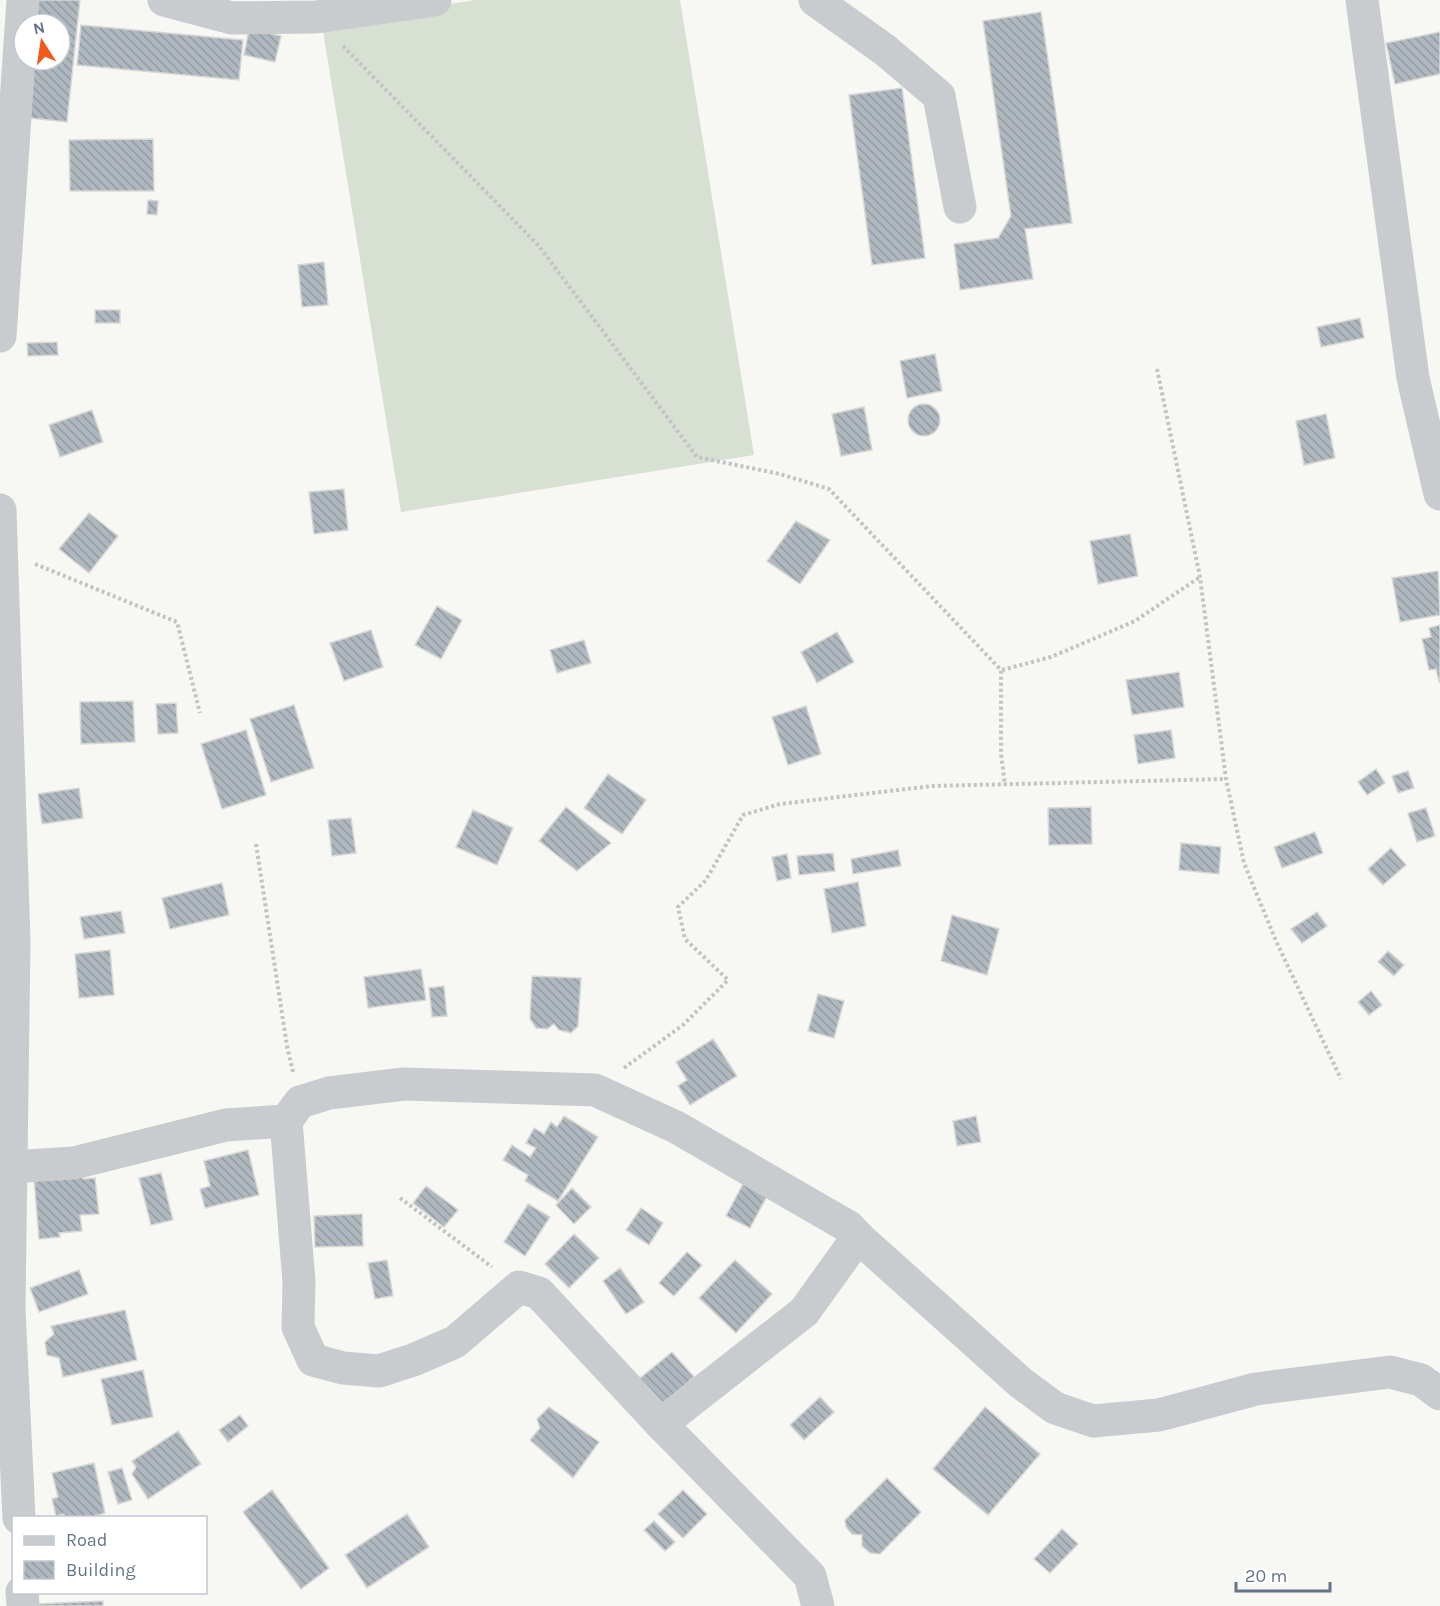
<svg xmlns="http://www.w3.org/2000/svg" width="1440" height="1606" font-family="Karla,sans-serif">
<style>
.garden{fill:#d8e0d4}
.building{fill:url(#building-back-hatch);stroke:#d8d9d6;stroke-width:1.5}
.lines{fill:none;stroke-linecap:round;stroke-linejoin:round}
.path{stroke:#c2c3c5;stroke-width:4;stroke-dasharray:3 3;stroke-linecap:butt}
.minor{stroke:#c9cccf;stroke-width:33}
</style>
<defs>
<pattern id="building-back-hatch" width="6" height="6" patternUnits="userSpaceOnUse" patternTransform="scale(1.5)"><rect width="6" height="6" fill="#b0b8bf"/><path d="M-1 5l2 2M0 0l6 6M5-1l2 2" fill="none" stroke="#939aa1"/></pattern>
</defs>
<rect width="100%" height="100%" fill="#f7f7f3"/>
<path class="garden" d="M475 0H680L754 455 401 512 322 25Z"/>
<g class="building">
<path d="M32 0H80L67 122 20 117 26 60H60V24H30Z"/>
<path d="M1041 12 1072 223 1025 229 1033 279 960 290 954 244 998 238 1011 216 983 21Z"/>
<path d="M81 25 243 40 239 80 77 65Z"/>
<path d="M249 29 281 36 275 62 244 55Z"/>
<path d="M1440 32V74L1395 84 1386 43Z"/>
<path d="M902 88 925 258 872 265 849 95Z"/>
<path d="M153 139 154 191H70L69 140Z"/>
<path d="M148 200 158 201 157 215 147 214Z"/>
<path d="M324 262 328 305 302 307 298 265Z"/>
<rect x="95" y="310" width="25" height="13"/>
<path d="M1360 318 1364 338 1321 347 1317 327Z"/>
<path d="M57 342 58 355 28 356 27 343Z"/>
<path d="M935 354 942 391 907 398 900 361Z"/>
<circle cx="924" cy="420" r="16"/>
<path d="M864 407 872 450 841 456 832 414Z"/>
<path d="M92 410 103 442 60 457 49 425Z"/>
<path d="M1326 414 1335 458 1304 465 1296 421Z"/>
<path d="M344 489 348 530 314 534 309 492Z"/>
<path d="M89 513 118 536 89 573 59 549Z"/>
<path d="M796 521 830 540 800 584 767 561Z"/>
<path d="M1130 534 1138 576 1098 584 1090 541Z"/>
<path d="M1438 571 1440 615 1400 622 1392 578Z"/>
<path d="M437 606 462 620 441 659 415 645Z"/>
<path d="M1440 625V681L1439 682 1436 669 1429 670 1422 639 1431 637 1429 628Z"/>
<path d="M371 630 383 667 344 681 330 643Z"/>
<path d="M837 632 854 662 817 683 801 652Z"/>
<path d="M584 640 591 663 557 673 550 650Z"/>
<path d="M1179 672 1184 707 1132 715 1126 680Z"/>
<path d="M133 701 135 742 81 744 80 702Z"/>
<path d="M176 703 178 733 158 734 156 704Z"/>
<path d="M294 705 314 768 271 782 250 719Z"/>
<path d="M806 706 821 754 788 765 772 717Z"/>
<path d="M246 730 266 795 222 809 201 744Z"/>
<path d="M1171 730 1175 758 1138 764 1134 735Z"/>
<path d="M1376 769 1385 783 1367 795 1358 782Z"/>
<path d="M1408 771 1414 788 1398 793 1392 776Z"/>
<path d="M608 774 646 800 622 834 584 808Z"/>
<path d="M79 788 83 818 42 824 38 794Z"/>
<path d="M566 807 611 843 577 871 539 841Z"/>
<path d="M1091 807 1092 844 1049 845 1048 808Z"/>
<path d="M1426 808 1435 836 1417 842 1408 813Z"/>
<path d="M473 810 513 828 497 865 456 847Z"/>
<path d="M351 818 356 853 332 856 328 820Z"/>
<path d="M1315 832 1323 853 1282 868 1274 847Z"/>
<path d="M1181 843 1221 847 1219 874 1179 870Z"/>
<path d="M1391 848 1406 865 1383 885 1368 869Z"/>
<path d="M898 850 901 866 853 874 851 859Z"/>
<path d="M833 853 835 871 799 875 797 856Z"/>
<path d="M787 854 791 878 777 881 772 857Z"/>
<path d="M858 882 866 926 832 933 824 889Z"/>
<path d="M222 883 229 915 170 929 162 898Z"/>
<path d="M121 911 125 933 84 939 80 917Z"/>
<path d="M1317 912 1327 926 1302 943 1291 929Z"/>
<path d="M952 915 999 929 987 975 941 961Z"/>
<path d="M110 950 114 995 79 998 75 954Z"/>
<path d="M1388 951 1404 965 1394 976 1378 962Z"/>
<path d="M421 969 426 1000 368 1008 364 977Z"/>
<path d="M532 976 581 978 578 1026 571 1033 559 1030 554 1024 547 1029 536 1028 530 1019Z"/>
<path d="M444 986 447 1016 432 1017 429 988Z"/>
<path d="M1371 991 1382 1005 1369 1015 1358 1002Z"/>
<path d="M818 994 844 1001 834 1038 808 1031Z"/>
<path d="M713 1039 737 1076 690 1105 678 1086 687 1080 676 1062Z"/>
<path d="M564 1116 598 1137 558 1201 525 1181 528 1175 503 1160 512 1145 530 1157 536 1148 526 1143 534 1128 544 1134 551 1122 557 1127Z"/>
<path d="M976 1116 981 1142 957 1146 953 1121Z"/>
<path d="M248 1150 259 1195 205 1208 200 1189 210 1186 204 1161Z"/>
<path d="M161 1173 173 1220 151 1225 139 1178Z"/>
<path d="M80 1175 83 1179 95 1178 99 1214 80 1215 82 1231 59 1233 60 1237 39 1239 34 1179Z"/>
<path d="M743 1184 767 1196 750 1228 726 1216Z"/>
<path d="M426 1186 458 1210 444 1227 413 1203Z"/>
<path d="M572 1188 591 1207 574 1224 556 1205Z"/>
<path d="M528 1204 550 1217 525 1256 504 1242Z"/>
<path d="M641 1208 663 1223 649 1245 626 1230Z"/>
<path d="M362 1214 363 1246 315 1247 314 1216Z"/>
<path d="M574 1234 599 1258 569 1288 545 1264Z"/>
<path d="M687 1252 702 1265 674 1296 659 1283Z"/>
<path d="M387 1260 393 1296 375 1299 368 1263Z"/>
<path d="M735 1260 772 1294 736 1333 699 1298Z"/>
<path d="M620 1268 644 1302 626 1314 603 1281Z"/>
<path d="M79 1270 88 1294 39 1312 30 1288Z"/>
<path d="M125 1310 137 1360 63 1377 59 1358 47 1355 45 1342 54 1334 51 1326Z"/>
<path d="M672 1352 694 1377 662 1405 639 1379Z"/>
<path d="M143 1370 153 1417 112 1425 101 1379Z"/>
<path d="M820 1397 834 1412 804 1440 790 1425Z"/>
<path d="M549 1407 599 1442 573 1478 530 1440 540 1428 537 1419Z"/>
<path d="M985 1407 1040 1454 988 1515 933 1469Z"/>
<path d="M240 1415 248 1426 228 1442 219 1430Z"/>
<path d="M178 1431 201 1464 148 1499 132 1474 136 1467 132 1461Z"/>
<path d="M94 1463 105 1513 88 1518H65L64 1514 56 1516 52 1499 58 1497 52 1473Z"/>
<path d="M122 1468 132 1500 118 1504 108 1472Z"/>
<path d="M887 1478 921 1512 880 1554 870 1553 862 1546V1535L852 1534 846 1527 845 1520Z"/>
<path d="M272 1490 329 1568 301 1589 243 1512Z"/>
<path d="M683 1490 707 1514 683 1538 658 1514Z"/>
<path d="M407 1514 429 1547 367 1588 345 1555Z"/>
<path d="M654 1521 675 1542 665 1551 644 1530Z"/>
<path d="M1062 1529 1078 1544 1050 1573 1034 1559Z"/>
<path d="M103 1601V1606H36V1604Z"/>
</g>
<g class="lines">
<g class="path">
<path d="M343 46 539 246 697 457 780 474 829 489 1001 670V754L1005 785"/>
<path d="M1157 369 1200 577 1226 779 1244 863 1276 941 1341 1079"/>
<path d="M35 564 177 622 200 713"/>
<path d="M1002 670 1051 657 1135 621 1200 577"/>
<path d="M256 844 287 1046 293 1072"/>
<path d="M624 1068 683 1025 728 980 685 939 678 907 706 880 743 815 780 804 932 786 1226 779"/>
<path d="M400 1198 492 1267"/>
</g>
<g class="minor">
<path d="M164 0 232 18 316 17 435 0"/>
<path d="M815 0 885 50 939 96 960 207"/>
<path d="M1362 0 1413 378 1440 494"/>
<path d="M0 336 23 0"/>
<path d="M0 510 14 941 9 1309 19 1518"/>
<path d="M286 1121 299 1282 298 1327 313 1360 343 1368 379 1371 413 1360 455 1342 519 1287 539 1293 661 1424 810 1576 818 1606"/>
<path d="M11 1167 74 1163 226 1125 286 1121 300 1102 329 1093 404 1084 595 1090 676 1127 849 1227 858 1237 1021 1383 1055 1408 1093 1421 1159 1415 1256 1389 1390 1372 1421 1380 1440 1394"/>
<path d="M661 1424 804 1312 858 1237"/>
<path d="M22 1592 23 1606"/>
</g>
</g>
<rect x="12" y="1516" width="195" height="78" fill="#ffffff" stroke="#c1c8cf" stroke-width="1.5"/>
<rect x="24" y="1536" width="30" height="9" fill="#c9cccf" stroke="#c1c8cf" stroke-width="1.5"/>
<text x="66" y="1546" font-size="18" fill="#637588">Road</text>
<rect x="24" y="1561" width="30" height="18" fill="url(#building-back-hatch)" stroke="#c1c8cf" stroke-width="1.5"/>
<text x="66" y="1576" font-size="18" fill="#637588">Building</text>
<g transform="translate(42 42) rotate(348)"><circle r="28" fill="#ffffff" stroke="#c1c8cf" stroke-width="1.5"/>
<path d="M0-4.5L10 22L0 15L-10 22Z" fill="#f35918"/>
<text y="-9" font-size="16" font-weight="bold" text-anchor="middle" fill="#637588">N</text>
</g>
<path d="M1236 1582v9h94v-9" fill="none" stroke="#637588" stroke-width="3"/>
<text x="1245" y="1582" font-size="18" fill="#637588" stroke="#ffffff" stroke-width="4.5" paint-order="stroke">20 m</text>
</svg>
